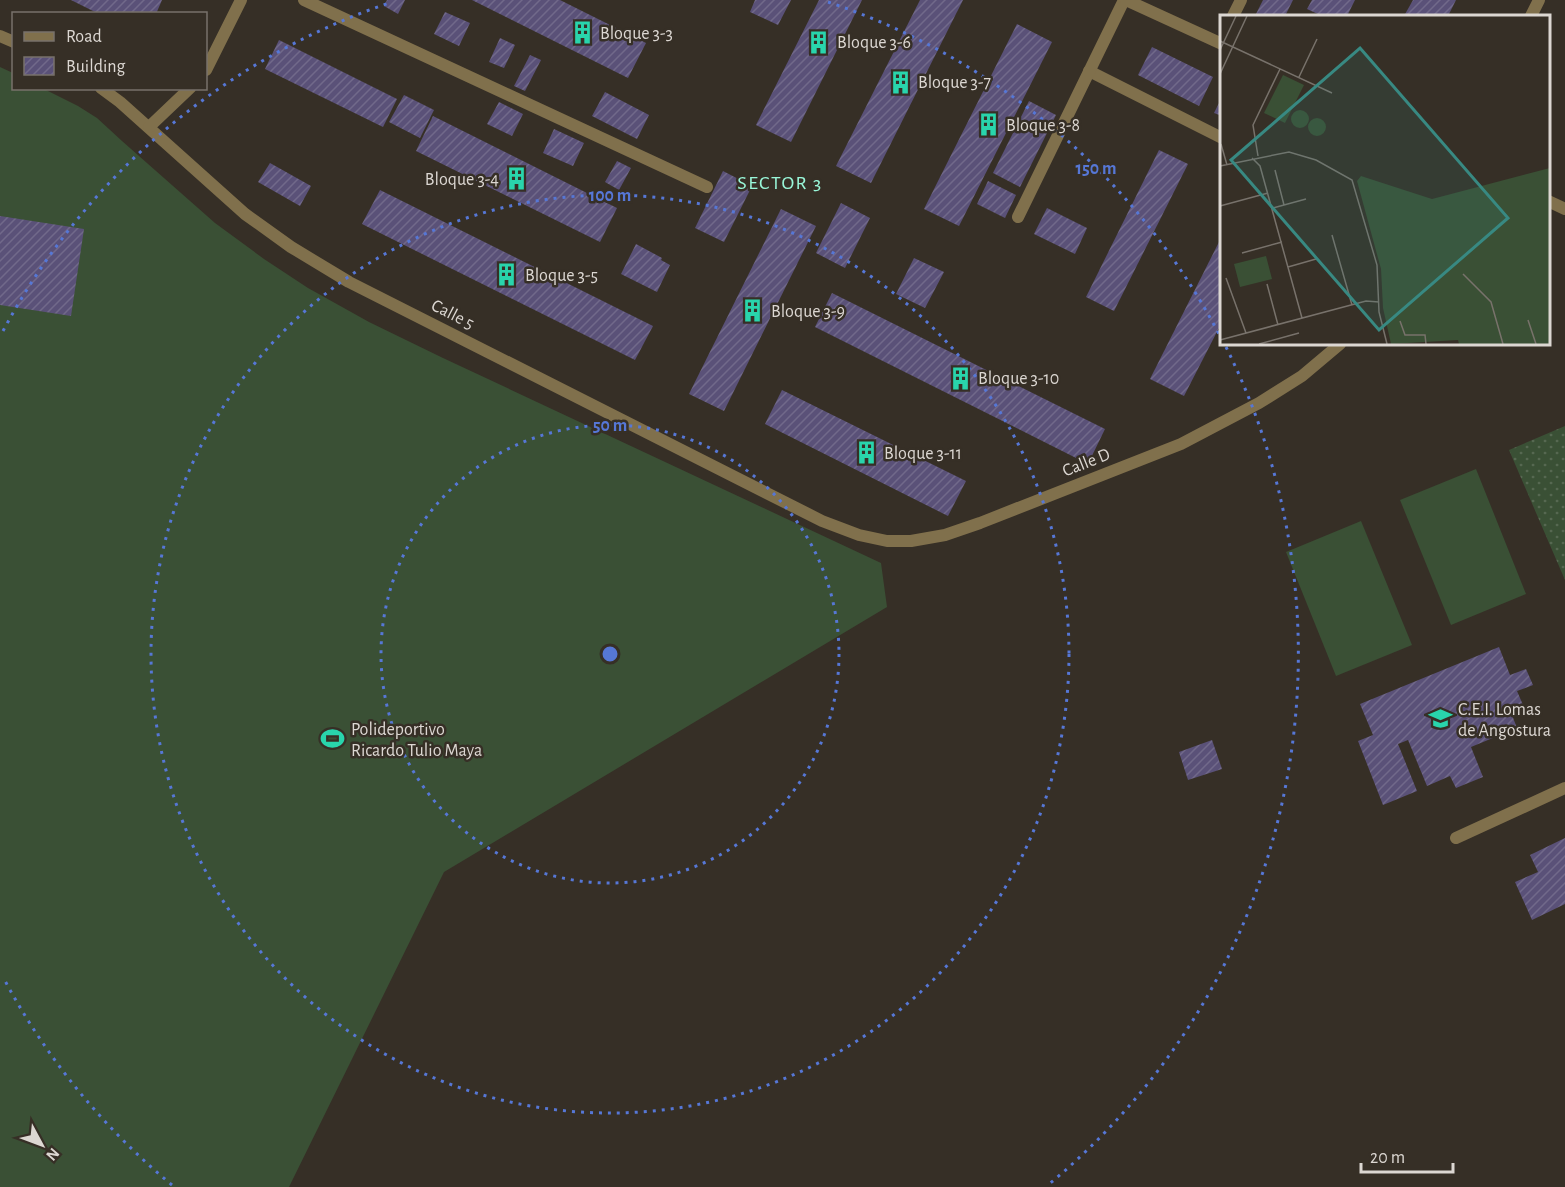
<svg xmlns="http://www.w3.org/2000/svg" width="1565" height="1187" font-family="'Alegreya Sans',sans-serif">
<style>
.grass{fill:#3a5035}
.park{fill:url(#park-dots)}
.building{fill:url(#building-hatch)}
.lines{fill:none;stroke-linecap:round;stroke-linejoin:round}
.service{stroke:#80704c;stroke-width:12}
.minor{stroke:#80704c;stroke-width:12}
.ring{fill:none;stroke:#5677d6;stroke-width:3;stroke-dasharray:3 6}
.labels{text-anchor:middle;stroke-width:5;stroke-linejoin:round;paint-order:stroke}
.poi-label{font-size:18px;fill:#dcd7d2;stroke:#362f26;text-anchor:start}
.street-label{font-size:18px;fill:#dcd7d2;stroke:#362f26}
.neighbourhood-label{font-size:20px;letter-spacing:1.5px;fill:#99f7d9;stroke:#362f26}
.inset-road{fill:none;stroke:#78726b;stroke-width:1.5}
.view{fill:#388982;fill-opacity:0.15;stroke:#388982;stroke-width:3}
.inset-edge{fill:none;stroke:#dcd7d2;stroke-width:3}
.centre{fill:#5677d6;stroke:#362f26;stroke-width:3}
.ring-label{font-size:18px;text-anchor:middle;font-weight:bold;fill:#5677d6;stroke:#362f26;stroke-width:5;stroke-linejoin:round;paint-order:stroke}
</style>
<defs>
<pattern id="park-dots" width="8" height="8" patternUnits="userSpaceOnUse" patternTransform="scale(1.5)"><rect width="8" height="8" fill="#3a5035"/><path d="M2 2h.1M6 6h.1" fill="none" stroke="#566851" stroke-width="1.8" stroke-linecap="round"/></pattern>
<pattern id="building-hatch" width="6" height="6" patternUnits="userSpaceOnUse" patternTransform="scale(1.5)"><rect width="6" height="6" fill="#5a5178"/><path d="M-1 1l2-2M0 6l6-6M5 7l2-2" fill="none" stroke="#71698a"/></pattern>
</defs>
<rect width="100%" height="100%" fill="#362f26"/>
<g class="grass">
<path d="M0 67 13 73 14 88 44 89 78 106 97 118 122 141 215 223 264 259 308 288 369 322 443 358 881 563 887 607 444 872 289 1187H0Z"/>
<path d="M1476 469 1526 594 1451 625 1400 500Z"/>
<path d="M1361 521 1412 645 1336 676 1286 552Z"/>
</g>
<path class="park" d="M1565 426V580L1509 450Z"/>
<g class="building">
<path d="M71 0H162L156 14H99Z"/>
<path d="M387 0H405L398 14 384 6Z"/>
<path d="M472 0H560L646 43 628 78Z"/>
<path d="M755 0H791L778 25 750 12Z"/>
<path d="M819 0H862L791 142 756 125Z"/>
<path d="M920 0H963L871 183 836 166Z"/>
<path d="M1263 0H1293L1285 16H1255Z"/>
<path d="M1312 0H1355L1347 16H1322L1307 9Z"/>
<path d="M1413 0H1456L1448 16H1404Z"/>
<path d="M445 12 470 23 459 46 434 34Z"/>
<path d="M1017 24 1052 42 959 226 924 209Z"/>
<path d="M500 38 515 45 504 68 489 62Z"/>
<path d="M279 40 397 99 383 127 265 69Z"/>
<path d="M1152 47 1213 77 1199 106 1138 75Z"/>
<path d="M530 55 541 60 525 91 514 86Z"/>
<path d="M605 92 649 115 637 139 592 116Z"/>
<path d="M404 95 434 110 420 138 389 122Z"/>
<path d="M1222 97V116L1214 113Z"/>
<path d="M1029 101 1056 115 1020 187 993 173Z"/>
<path d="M499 102 523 114 512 136 487 124Z"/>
<path d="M433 116 617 208 600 242 416 151Z"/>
<path d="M554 129 584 143 573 166 543 153Z"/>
<path d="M1159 150 1188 164 1114 311 1086 297Z"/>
<path d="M617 161 631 168 619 190 605 182Z"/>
<path d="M270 163 311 186 300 206 258 182Z"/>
<path d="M723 171 752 186 724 242 695 228Z"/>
<path d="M988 181 1016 195 1005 218 977 204Z"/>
<path d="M380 190 653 326 635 360 362 224Z"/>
<path d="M841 203 870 218 845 268 816 253Z"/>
<path d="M1047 208 1087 228 1075 254 1034 234Z"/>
<path d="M781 209 816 226 724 411 689 394Z"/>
<path d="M0 216 84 229 71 316 0 305Z"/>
<path d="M1222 236V322L1184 396 1150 379Z"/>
<path d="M636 244 662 258 661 260 670 265 657 292 621 274Z"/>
<path d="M914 258 944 272 925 308 896 294Z"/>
<path d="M832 293 1105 429 1088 464 815 327Z"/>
<path d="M782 390 966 481 948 516 765 424Z"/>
<path d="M1499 647 1510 675 1526 669 1533 685 1517 691 1523 705 1510 710 1517 728 1471 747 1483 777 1456 788 1450 776 1427 786 1408 740 1398 744 1417 791 1383 805 1358 741 1373 735 1360 704Z"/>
<path d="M1212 740 1222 769 1188 780 1179 752Z"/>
<path d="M1565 838V904L1532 920 1515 882 1538 872 1530 855Z"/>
</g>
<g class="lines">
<g class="service">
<path d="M304 0 707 187"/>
<path d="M1233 16 1241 0"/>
<path d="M1089 71 1222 138"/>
<path d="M1548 201 1565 209"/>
<path d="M1018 217 1124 0"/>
<path d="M1456 838 1565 788"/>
</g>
<g class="minor">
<path d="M1126 0 1222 44"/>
<path d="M1531 16 1539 0"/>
<path d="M0 36 14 42"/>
<path d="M206 70 241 0"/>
<path d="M101 88 120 102 245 214 291 247 349 282 822 521 859 535 887 541H911L945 535 980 523 1181 444 1259 403 1302 376 1340 344"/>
<path d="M149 127 190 88"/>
</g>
</g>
<g class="ring">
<circle cx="610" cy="654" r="229"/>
<circle cx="610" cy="654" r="459"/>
<path d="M172 1185A688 688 0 0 1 3 977M3 331A688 688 0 0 1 392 2M828 2A688 688 0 0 1 1220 336M1226 347A688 688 0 0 1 1048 1185"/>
</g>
<defs>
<symbol id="building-bare" viewBox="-9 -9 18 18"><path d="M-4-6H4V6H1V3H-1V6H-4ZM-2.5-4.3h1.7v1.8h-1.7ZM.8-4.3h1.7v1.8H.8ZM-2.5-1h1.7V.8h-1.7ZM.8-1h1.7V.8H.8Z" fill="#29d5ac" stroke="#362f26" stroke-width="2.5" paint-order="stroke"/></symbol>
<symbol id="school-bare" viewBox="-9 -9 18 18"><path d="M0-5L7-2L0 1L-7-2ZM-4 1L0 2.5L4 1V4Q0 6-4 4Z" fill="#29d5ac" stroke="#362f26" stroke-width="2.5" paint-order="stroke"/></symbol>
<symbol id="stadium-bare" viewBox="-9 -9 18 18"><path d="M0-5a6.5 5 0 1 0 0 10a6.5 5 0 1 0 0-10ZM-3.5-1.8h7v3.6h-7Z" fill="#29d5ac" stroke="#362f26" stroke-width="2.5" paint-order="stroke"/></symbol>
</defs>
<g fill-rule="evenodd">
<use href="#building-bare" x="566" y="16" width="33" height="33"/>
<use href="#building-bare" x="802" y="26" width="33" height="33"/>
<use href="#building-bare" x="884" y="66" width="33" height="33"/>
<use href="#building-bare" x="972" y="108" width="33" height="33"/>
<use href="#building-bare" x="500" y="162" width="33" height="33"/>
<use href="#building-bare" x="490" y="258" width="33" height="33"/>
<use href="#building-bare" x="736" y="294" width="33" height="33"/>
<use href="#building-bare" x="944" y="362" width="33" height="33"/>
<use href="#building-bare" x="850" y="436" width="33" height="33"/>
<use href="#school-bare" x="1424" y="702" width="33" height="33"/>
<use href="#stadium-bare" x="316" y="722" width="33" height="33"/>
</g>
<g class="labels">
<g class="poi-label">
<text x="600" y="39">Bloque 3-3</text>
<text x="837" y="48">Bloque 3-6</text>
<text x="918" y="88">Bloque 3-7</text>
<text x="1006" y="131">Bloque 3-8</text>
<text x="499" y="185" text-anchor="end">Bloque 3-4</text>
<text x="525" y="281">Bloque 3-5</text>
<text x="771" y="317">Bloque 3-9</text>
<text x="978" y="384">Bloque 3-10</text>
<text x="884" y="459">Bloque 3-11</text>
<text x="1458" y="715">C.E.I. Lomas<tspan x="1458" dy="21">de Angostura</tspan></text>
<text x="351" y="735">Polideportivo<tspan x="351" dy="21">Ricardo Tulio Maya</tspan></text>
</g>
<g class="street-label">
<text transform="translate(453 314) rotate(27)" y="6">Calle 5</text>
<text transform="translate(1086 462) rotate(-22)" y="6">Calle D</text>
</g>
<g class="neighbourhood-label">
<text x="780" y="189">SECTOR 3</text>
</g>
</g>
<g transform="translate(1220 15)">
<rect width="330" height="330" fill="#362f26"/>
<path d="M71 104a9 9 0 1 1 18 0a9 9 0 1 1-18 0ZM88 112a9 9 0 1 1 18 0a9 9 0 1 1-18 0ZM330 153V329H239L238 325 171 329 163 293 161 254 137 166 141 161 212 184Z" fill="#3a5035"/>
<path d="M63 60 84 70 65 108 44 98ZM46 241 52 264 20 272 14 249Z" fill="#3a5035"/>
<path class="inset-road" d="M0 26 112 78M0 35 16 1M0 59 27 1M79 62 97 24M1 129 7 150M38 141 33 110 60 54M32 143 40 151 82 303M0 151 69 137 96 145 132 165 157 250 159 297 167 329M55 155 64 190M0 191 48 178M53 193 86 184M112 220 132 290M22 238 62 227M68 252 96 244M243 259 271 287 283 329M6 263 26 318M47 269 58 310M308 305 316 329M180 306 185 320H205L206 329M0 325 146 286 159 287M39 329 79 318"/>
<path class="view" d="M140 33 288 203 159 315 11 145Z"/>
<rect width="330" height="330" class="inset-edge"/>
</g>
<circle cx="610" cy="654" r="9" class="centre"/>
<g class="ring-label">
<text x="1096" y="174">150 m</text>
<text x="610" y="201">100 m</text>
<text x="610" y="431">50 m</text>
</g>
<rect x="12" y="12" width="195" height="78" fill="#362f26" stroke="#78726b" stroke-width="1.5"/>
<rect x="24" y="32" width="30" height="9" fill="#80704c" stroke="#78726b" stroke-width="1.5"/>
<text x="66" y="42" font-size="18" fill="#dcd7d2">Road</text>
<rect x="24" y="57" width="30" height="18" fill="url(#building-hatch)" stroke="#78726b" stroke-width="1.5"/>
<text x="66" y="72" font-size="18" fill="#dcd7d2">Building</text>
<g transform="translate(42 1145) rotate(131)" stroke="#362f26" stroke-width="4.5" paint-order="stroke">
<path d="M0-4.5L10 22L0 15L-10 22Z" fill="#dcd7d2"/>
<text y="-9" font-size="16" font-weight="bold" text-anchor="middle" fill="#dcd7d2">N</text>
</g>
<path d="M1361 1163v9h92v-9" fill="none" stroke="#dcd7d2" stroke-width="3"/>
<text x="1370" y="1163" font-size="18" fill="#dcd7d2" stroke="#362f26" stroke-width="4.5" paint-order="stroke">20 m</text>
</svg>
